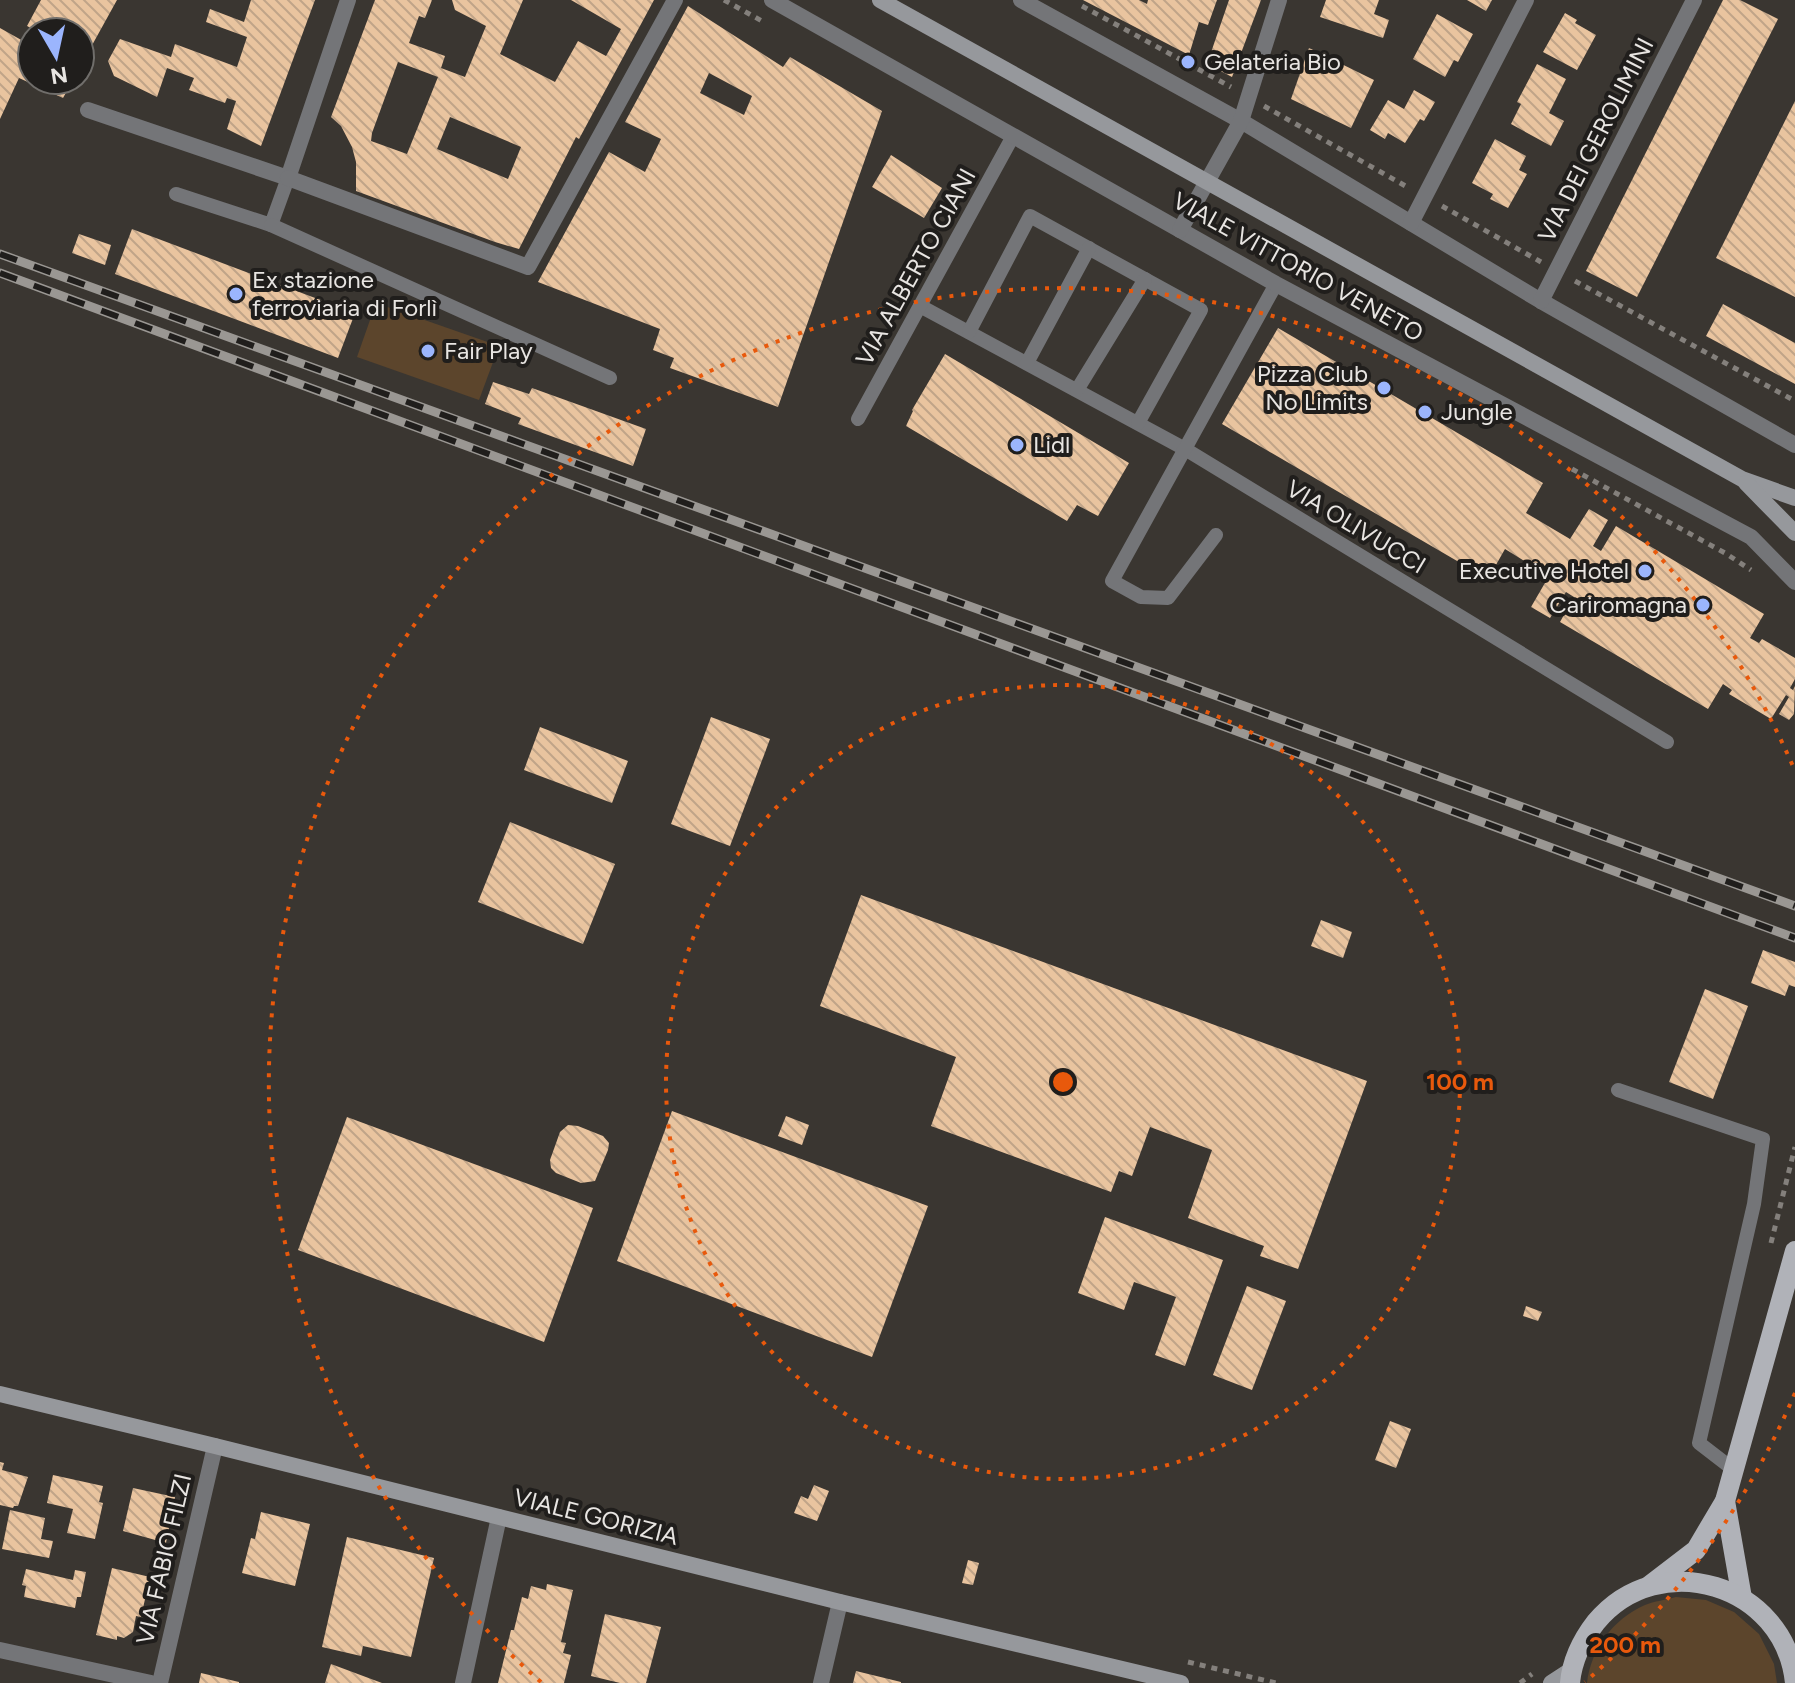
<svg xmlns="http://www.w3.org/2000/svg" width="1795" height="1683" font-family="Figtree,sans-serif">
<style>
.grass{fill:#5c452c}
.building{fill:url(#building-back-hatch);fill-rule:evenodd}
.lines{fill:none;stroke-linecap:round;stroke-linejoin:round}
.path{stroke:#84807c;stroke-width:5;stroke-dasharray:6 6;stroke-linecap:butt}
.lane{stroke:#747578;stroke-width:14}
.street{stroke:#747578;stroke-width:16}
.secondary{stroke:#96989c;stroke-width:16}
.primary{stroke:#b0b2b8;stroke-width:20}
.rail-casing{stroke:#9a9793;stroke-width:9}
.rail{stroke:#201e1c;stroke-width:6;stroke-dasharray:18;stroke-linecap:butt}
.ring{fill:none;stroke:#e8590c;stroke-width:4;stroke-dasharray:4 8}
.poi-dot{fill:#9bb5fd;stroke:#201e1c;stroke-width:3}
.labels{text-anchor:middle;stroke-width:8;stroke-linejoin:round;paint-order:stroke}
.poi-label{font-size:24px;fill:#e8e5e2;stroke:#201e1c;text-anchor:start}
.street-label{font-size:24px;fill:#e8e5e2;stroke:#201e1c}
.centre{fill:#e8590c;stroke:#201e1c;stroke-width:4}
.ring-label{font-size:24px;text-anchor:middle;font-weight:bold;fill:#e8590c;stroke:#201e1c;stroke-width:8;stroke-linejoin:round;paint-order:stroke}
</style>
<defs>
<pattern id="building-back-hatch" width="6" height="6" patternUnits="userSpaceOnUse" patternTransform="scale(2)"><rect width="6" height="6" fill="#e9c49f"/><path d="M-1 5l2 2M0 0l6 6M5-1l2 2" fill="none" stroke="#c0a488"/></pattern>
</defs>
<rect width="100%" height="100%" fill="#3a3631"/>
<g class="grass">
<path d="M376 303 499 346 479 400 357 357Z"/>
<path d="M1676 1597 1706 1600 1734 1612 1759 1634 1774 1664 1777 1683H1587C1591 1649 1613 1619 1645 1605 1654 1601 1666 1600 1676 1597Z"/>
</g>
<g class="building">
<path d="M41 0H117L80 67V32H38L27 26Z"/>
<path d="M251 0H315L261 146 227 129 236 101 227 98 225 103 189 90 194 78 167 68 157 97 114 76 108 61 120 39 171 57 175 44 237 67 247 37 206 22 210 9 244 22Z"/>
<path d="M375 0H432L425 18 419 16 409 43 445 56 441 68 465 77 486 26 455 10 452 0H523L500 54 555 82 578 41 606 56 621 29 571 0H654L579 139 576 137 519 249 495 242 356 191V162L352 147 341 126 331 117ZM398 62 438 77 407 154 371 141 372 133ZM450 117 521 147 508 179 437 149Z"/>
<path d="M1083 0H1139L1147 4 1148 0H1217L1208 25 1199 22 1189 55Z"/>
<path d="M1229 0H1261L1232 77 1207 64Z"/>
<path d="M1326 0H1379L1374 14 1389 20 1383 38 1320 17Z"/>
<path d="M1467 0H1492L1486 11Z"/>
<path d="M1723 0H1740L1778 19 1637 297 1586 271Z"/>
<path d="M688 6 783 67 790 57 882 111 778 407 670 368 674 358 653 350 660 329 538 282 609 152 645 172 661 139 625 122ZM709 73 752 96 744 115 700 93Z"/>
<path d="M1565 13 1577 20 1575 23 1596 35 1577 70 1543 52Z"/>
<path d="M1437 14 1473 34 1458 62 1454 60 1445 77 1413 59Z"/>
<path d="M0 28 32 46V80H73L63 98 19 78 0 119Z"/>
<path d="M1309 48 1374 80 1351 128 1291 99Z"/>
<path d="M1537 64 1566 79 1549 113 1564 121 1551 146 1511 124 1521 104 1517 102Z"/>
<path d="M1414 90 1435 102 1424 121 1420 119 1405 143 1388 133 1385 139 1370 130 1388 100 1404 109Z"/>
<path d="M1795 101V297L1716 258Z"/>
<path d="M1495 139 1526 156 1519 170 1527 174 1508 208 1490 199 1493 194 1472 183Z"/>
<path d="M891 155 942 188 924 218 872 187Z"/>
<path d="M132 229 355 313 338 358 115 274Z"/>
<path d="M79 234 111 245 105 265 72 253Z"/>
<path d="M1723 304 1795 343V384L1706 336Z"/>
<path d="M1278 328 1543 483 1526 513 1570 539 1589 509 1608 520 1593 546 1601 551 1616 526 1764 614 1750 638 1759 643 1762 639 1795 658V679L1790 688 1793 690 1795 686 1794 714 1789 720 1779 714 1789 697 1786 695 1771 719 1729 694 1732 690 1723 684 1708 709 1560 622 1574 597 1566 592 1550 618 1531 607 1549 576 1505 549 1488 579 1222 424Z"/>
<path d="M945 354 1129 463 1098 516 1077 505 1067 521 906 426 913 411 912 410Z"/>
<path d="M493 382 529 394 532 388 646 429 633 466 518 424 521 418 485 404Z"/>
<path d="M711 717 770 739 730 846 671 824Z"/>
<path d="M540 727 628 761 612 803 524 770Z"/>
<path d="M510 822 615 864 583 944 478 902Z"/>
<path d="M861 895 1367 1081 1298 1269 1260 1256 1264 1246 1188 1218 1212 1150 1150 1127 1132 1176 1119 1171 1111 1192 931 1126 956 1057 820 1006Z"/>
<path d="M1321 920 1352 932 1343 958 1311 946Z"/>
<path d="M1763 950 1795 962V987L1789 985 1785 996 1751 983Z"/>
<path d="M1705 989 1748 1006 1713 1099 1669 1082Z"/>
<path d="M672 1111 928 1206 872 1357 617 1261Z"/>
<path d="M786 1116 809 1125 802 1145 778 1136Z"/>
<path d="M347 1117 593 1208 544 1342 298 1250Z"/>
<path d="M568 1125 578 1126 603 1136 609 1143 608 1150 595 1181 581 1183 556 1173 551 1168 550 1160 560 1132Z"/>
<path d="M1105 1217 1223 1260 1185 1366 1155 1355 1176 1297 1134 1282 1124 1310 1078 1293Z"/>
<path d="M1247 1286 1286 1301 1252 1390 1213 1375Z"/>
<path d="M1526 1306 1542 1312 1538 1321 1523 1316Z"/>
<path d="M1390 1421 1411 1429 1396 1468 1375 1460Z"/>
<path d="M0 1462 4 1463 2 1470 28 1477 18 1506H14L13 1508 0 1505Z"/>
<path d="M53 1475 103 1486 99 1502 103 1503 95 1539 67 1533 73 1509 47 1503Z"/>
<path d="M814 1485 829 1491 817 1521 794 1513 801 1496 808 1499Z"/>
<path d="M133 1488 175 1497 166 1543 123 1531Z"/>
<path d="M10 1510 45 1518 41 1539 53 1541 49 1558 2 1549Z"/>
<path d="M261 1512 310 1524 295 1586 242 1573 251 1538 255 1539Z"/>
<path d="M347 1537 434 1558 411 1657 363 1646 361 1656 322 1647Z"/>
<path d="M968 1560 979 1563 973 1585 962 1583Z"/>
<path d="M112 1568 150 1577 141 1617 136 1616 133 1632 124 1638 117 1636V1640L96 1635Z"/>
<path d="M26 1569 73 1580 75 1570 86 1572 81 1597H77L75 1608 24 1597 26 1586 22 1585Z"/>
<path d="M547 1584 573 1590 561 1642 566 1643 563 1653 571 1655 564 1683H498L511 1630H514L522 1597 528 1599 531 1586 546 1590Z"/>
<path d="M605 1614 661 1627 646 1683H620L591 1676Z"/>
<path d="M331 1664 382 1683H325Z"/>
<path d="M856 1671 901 1682V1683H853Z"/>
<path d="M201 1673 239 1682V1683H199Z"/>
</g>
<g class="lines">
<g class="path">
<path d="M724 0 762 21"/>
<path d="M1082 6 1231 87"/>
<path d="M1264 106 1409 188"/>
<path d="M1442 206 1541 262"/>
<path d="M1575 281 1795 401"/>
<path d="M1572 469 1725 553 1751 570"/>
<path d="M1771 1243 1795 1147"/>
<path d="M1188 1662 1276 1683"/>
<path d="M1520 1683 1532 1674"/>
</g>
<g class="lane">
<path d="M176 194 271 225 288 178"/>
<path d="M271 225 610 378"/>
<path d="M920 306 1185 449 1667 742"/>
<path d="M969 332 1030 216 1201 310 1138 423"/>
<path d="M1027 363 1089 248"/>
<path d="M1077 390 1145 279"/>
<path d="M858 419 1013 136"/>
<path d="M1216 535 1168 598 1141 597 1112 581 1276 284"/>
<path d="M1618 1090 1763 1139 1754 1204 1699 1443 1734 1470"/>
</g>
<g class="street">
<path d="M772 0 1276 284 1751 537 1795 582"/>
<path d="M1021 0 1241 121 1541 301 1795 445"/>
<path d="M88 110 288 178 348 0"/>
<path d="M288 178 528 267 675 0"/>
<path d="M1411 223 1526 0"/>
<path d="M1180 230 1241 121 1279 0"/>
<path d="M1541 301 1694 0"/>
<path d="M0 1650 151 1683"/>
<path d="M160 1683 215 1446"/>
<path d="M463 1683 499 1517"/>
<path d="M821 1683 840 1602"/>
</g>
<g class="secondary">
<path d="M880 0 1742 479 1795 498"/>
<path d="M1746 483 1795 533"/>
<path d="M0 1394 215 1446 840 1602 1181 1683"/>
<path d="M1551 1683 1571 1670"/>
</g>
<g class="primary">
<path d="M1725 1501 1742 1598"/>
<path d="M1649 1586 1696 1550 1725 1501 1795 1251"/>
<path d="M1570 1683C1572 1660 1582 1640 1596 1622 1659 1546 1785 1584 1795 1683"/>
</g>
<defs>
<g id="rail">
<path d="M0 254 1795 906"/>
<path d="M0 273 1795 938"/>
</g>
</defs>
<use href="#rail" class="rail-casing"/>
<use href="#rail" class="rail"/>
</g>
<g class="ring">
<circle cx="1063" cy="1082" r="397"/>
<path d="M1795 1393A795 795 0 0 1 1585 1682M541 1682A795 795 0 1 1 1795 771"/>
</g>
<g class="poi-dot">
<circle cx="1188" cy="62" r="8"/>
<circle cx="236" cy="294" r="8"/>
<circle cx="428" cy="351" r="8"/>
<circle cx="1384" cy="388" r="8"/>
<circle cx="1425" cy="412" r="8"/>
<circle cx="1017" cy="445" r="8"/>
<circle cx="1645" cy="571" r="8"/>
<circle cx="1703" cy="605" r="8"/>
</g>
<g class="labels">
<g class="poi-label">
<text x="1204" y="70">Gelateria Bio</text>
<text x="252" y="288">Ex stazione<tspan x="252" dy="28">ferroviaria di Forlì</tspan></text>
<text x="444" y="359">Fair Play</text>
<text x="1368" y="382" text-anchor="end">Pizza Club<tspan x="1368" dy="28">No Limits</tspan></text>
<text x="1441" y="420">Jungle</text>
<text x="1033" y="453">Lidl</text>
<text x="1629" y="579" text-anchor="end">Executive Hotel</text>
<text x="1687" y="613" text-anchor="end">Cariromagna</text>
</g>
<g class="street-label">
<text transform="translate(1596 140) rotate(-63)" y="8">VIA DEI GEROLIMINI</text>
<text transform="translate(916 267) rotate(-61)" y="8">VIA ALBERTO CIANI</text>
<text transform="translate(1298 267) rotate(29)" y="8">VIALE VITTORIO VENETO</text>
<text transform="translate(1356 527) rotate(31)" y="8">VIA OLIVUCCI</text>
<text transform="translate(596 1517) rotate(14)" y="8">VIALE GORIZIA</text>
<text transform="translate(164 1559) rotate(-77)" y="8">VIA FABIO FILZI</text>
</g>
</g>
<circle cx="1063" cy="1082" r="12" class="centre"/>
<g class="ring-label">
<text x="1460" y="1090">100 m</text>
<text x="1625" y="1653">200 m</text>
</g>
<g transform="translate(56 56) rotate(171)"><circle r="38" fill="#201e1c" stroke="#706e6b" stroke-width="2"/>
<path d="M0-6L14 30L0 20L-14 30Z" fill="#9bb5fd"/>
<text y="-12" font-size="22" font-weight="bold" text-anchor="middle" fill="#e8e5e2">N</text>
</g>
</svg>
